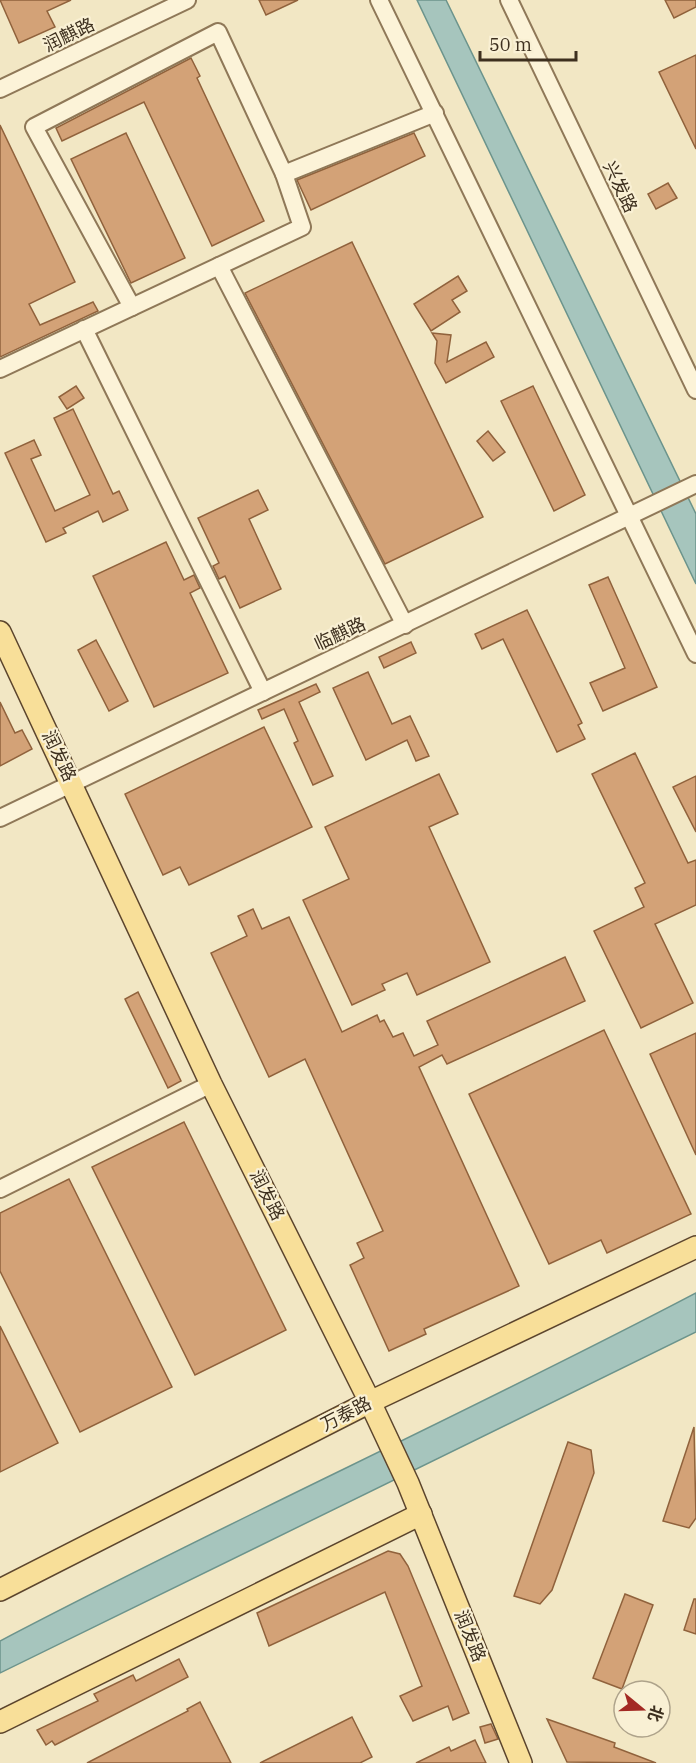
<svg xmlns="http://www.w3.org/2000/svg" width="696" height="1763" font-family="'IBM Plex Serif','Noto Sans SC',serif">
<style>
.water{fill:#a6c5bd;stroke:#6c948c;stroke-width:1.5}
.building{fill:#d3a277;stroke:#90623c;stroke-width:1.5}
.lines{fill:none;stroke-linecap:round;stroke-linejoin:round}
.minor-casing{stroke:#8f7858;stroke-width:20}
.major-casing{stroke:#5c452d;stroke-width:24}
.minor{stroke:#fcf3d8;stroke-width:16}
.major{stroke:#f8df99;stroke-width:21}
.labels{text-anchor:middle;stroke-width:4.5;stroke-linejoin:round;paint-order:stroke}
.street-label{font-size:18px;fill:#3d2f1e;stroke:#f9f0d4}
</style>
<rect width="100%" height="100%" fill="#f2e7c4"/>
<g class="water">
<path d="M417 0H446L696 514V584Z"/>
<path d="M696 1293V1332L0 1673V1641C230 1520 466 1414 696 1293Z"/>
</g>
<g class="building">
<path d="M0 0H71L47 11 55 27 19 43Z"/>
<path d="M259 0H298L266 15Z"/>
<path d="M665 0H696V7L674 18Z"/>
<path d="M696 55V149L659 72Z"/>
<path d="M191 58 200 76 197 78 264 221 212 246 144 102 62 141 56 128Z"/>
<path d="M0 125 75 282 29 304 40 325 93 302 98 311 0 357Z"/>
<path d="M126 133 185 258 131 283 71 159Z"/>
<path d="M414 133 425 156 311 210 297 180Z"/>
<path d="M668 183 677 198 656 209 648 194Z"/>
<path d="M352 242 483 517 385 564 245 293Z"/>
<path d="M458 276 467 291 452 300 460 312 431 331 414 304Z"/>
<path d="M432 333 451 335 447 362 486 342 494 357 446 383 435 363 437 341Z"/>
<path d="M76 386 84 398 67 409 59 397Z"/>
<path d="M533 386 585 495 554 511 501 401Z"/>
<path d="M73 409 113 494 119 491 128 510 103 522 98 511 63 528 66 533 46 542 5 453 34 440 41 455 31 459 55 511 90 495 54 418Z"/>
<path d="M488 431 505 452 493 461 477 441Z"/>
<path d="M258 490 268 510 249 519 281 589 240 608 225 576 219 579 213 566 219 563 198 518Z"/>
<path d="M166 542 184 580 194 575 200 588 190 593 228 673 154 707 93 576Z"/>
<path d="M608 577 657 687 603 711 590 683 625 668 589 585Z"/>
<path d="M527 610 582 723 578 725 585 739 557 752 503 639 482 649 475 634Z"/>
<path d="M96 640 128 701 109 711 78 650Z"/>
<path d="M411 642 416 653 384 668 379 657Z"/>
<path d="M368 672 392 724 410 716 429 756 416 761 407 740 366 760 333 688Z"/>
<path d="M316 684 320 692 299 702 333 776 313 785 294 743 298 741 284 709 262 719 258 710Z"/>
<path d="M0 702 15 733 22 730 32 749 0 766Z"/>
<path d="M264 727 312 827 189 885 180 867 163 875 125 794Z"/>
<path d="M635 753 688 863 696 860V905L655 924 693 1003 641 1028 594 931 644 907 635 888 645 883 592 774Z"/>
<path d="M439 774 458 814 429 827 490 962 417 995 407 973 382 984 385 990 352 1005 303 900 349 879 325 827Z"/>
<path d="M696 776V832L673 787Z"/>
<path d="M253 909 262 929 289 917 342 1032 377 1015 380 1022 384 1020 393 1037 403 1033 414 1056 438 1045 427 1021 565 957 585 1001 447 1064 442 1055 419 1067 519 1286 424 1329 426 1334 389 1351 350 1265 364 1258 357 1243 383 1231 305 1059 269 1077 211 953 247 936 238 916Z"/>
<path d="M138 992 181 1081 168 1088 125 999Z"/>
<path d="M604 1030 691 1214 607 1253 601 1240 549 1264 469 1094Z"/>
<path d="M696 1033V1155L650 1054Z"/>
<path d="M184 1122 286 1330 195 1375 92 1167Z"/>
<path d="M69 1179 172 1387 80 1432 0 1271V1213Z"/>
<path d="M0 1326 58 1443 0 1472Z"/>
<path d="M694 1427 696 1518 689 1528 663 1521Z"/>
<path d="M568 1442 591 1450 594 1473 552 1590 540 1604 514 1596Z"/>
<path d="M388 1551 400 1554 408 1566 469 1713 453 1720 448 1706 413 1721 400 1696 422 1686 385 1592 269 1646 257 1613Z"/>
<path d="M625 1594 653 1605 622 1689 593 1678Z"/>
<path d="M694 1599H696V1634L684 1630Z"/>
<path d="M179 1659 188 1677 55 1745 52 1741 46 1745 37 1730 98 1701 94 1694 133 1675 136 1681Z"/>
<path d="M200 1702 231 1763H87L188 1711 187 1709Z"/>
<path d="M352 1717 372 1757 360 1763H260Z"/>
<path d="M547 1719 615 1743 614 1747 656 1763 567 1762Z"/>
<path d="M491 1724 498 1739 485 1743 480 1727Z"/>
<path d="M475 1740 486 1763H416L449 1747 451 1751Z"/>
</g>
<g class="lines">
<defs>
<g id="minor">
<path d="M379 0 696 654"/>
<path d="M509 0 696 390"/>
<path d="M0 89 187 0"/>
<path d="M219 266 405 625"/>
<path d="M132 307 34 127 218 32 284 174"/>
<path d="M84 329 263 692"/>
<path d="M0 369 302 227 284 174 435 113"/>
<path d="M0 818 696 484"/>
<path d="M0 1189 211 1084"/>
</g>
<g id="major">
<path d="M0 632 211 1084 370 1402 408 1483 521 1763"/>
<path d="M0 1590 370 1402 696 1247"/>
<path d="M0 1722 421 1514"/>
</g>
</defs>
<use href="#minor" class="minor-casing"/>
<use href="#major" class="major-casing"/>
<use href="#minor" class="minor"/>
<use href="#major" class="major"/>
</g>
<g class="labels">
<g class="street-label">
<text transform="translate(69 35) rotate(-26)" y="6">润麒路</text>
<text transform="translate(620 187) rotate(64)" y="6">兴发路</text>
<text transform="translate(340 634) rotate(-25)" y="6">临麒路</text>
<text transform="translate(59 756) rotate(64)" y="6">润发路</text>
<text transform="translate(267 1195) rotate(63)" y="6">润发路</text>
<text transform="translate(346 1414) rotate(-27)" y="6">万泰路</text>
<text transform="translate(470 1636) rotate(68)" y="6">润发路</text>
</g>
</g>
<g transform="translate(642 1709) rotate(109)"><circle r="28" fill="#f9f0d4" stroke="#aea38b" stroke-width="1.5"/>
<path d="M0-4.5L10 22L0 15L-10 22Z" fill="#a32923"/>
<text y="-9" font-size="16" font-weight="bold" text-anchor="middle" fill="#3d2f1e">北</text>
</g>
<path d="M480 51v9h96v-9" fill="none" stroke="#3d2f1e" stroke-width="3"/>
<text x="489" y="51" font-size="18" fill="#3d2f1e" stroke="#f9f0d4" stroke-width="4.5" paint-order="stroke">50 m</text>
</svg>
